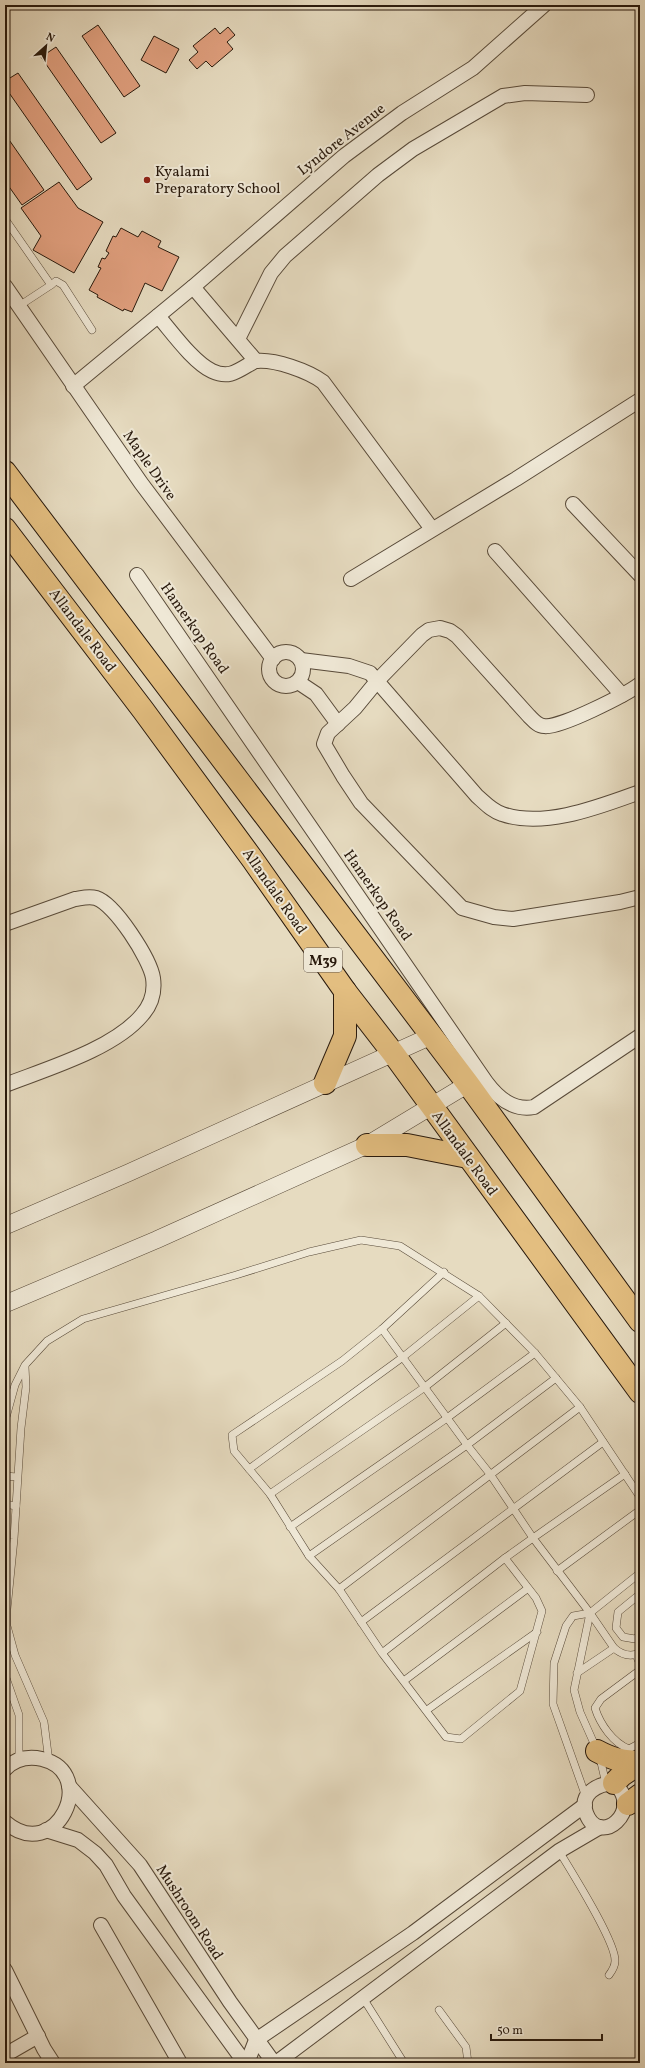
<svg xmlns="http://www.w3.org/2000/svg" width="645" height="2068" font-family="Vollkorn,serif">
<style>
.building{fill:#e1a07f;stroke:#28190c}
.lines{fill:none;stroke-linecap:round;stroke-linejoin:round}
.service-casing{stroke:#584a39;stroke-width:8}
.minor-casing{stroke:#584a39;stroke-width:16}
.tertiary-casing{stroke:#584a39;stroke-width:18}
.primary-casing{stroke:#28190c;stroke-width:24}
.service{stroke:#efe8d6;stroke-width:7}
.minor{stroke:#efe8d6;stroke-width:14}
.tertiary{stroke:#efe8d6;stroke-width:17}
.primary{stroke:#e3be80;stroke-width:22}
.poi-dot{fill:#8f2418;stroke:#efe8d6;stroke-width:1.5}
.labels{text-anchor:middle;stroke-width:4;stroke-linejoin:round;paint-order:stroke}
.shield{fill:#efe8d6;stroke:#645749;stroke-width:1}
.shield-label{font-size:14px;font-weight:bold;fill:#28190c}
.street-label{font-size:15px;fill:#28190c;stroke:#efe8d6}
.poi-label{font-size:15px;fill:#28190c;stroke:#efe8d6;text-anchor:start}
</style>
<rect width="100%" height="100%" fill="#e6dbc0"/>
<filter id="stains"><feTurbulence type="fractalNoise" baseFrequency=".005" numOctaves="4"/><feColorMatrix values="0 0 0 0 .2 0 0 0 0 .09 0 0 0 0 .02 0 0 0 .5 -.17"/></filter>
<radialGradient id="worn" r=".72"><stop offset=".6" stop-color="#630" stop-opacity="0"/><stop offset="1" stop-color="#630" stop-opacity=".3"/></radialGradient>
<g class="building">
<path d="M98 25 140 86 124 97 82 36Z"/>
<path d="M228 27 235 35 227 42 233 49 212 67 206 61 197 69 189 60 198 52 193 46 215 28 220 34Z"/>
<path d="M154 36 179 49 166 73 141 60Z"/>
<path d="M56 47 116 133 101 143 41 57Z"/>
<path d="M18 73 92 179 77 190 5 87V81Z"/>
<path d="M5 134 44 190 22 205 5 181Z"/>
<path d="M59 182 78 208 103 222 74 273 33 250 41 236 21 208Z"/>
<path d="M121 228 138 237 142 231 161 241 158 247 179 257 162 291 145 283 132 312 124 309 123 311 97 297 98 295 89 290 101 268 98 267 102 258 105 259 109 253 106 251 113 236 116 237Z"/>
</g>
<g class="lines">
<defs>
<g id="service">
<path d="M5 219 51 285 19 306"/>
<path d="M51 285 56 281 63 285 92 330"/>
<path d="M382 1329 467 1445 490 1474 533 1538 505 1558"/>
<path d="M25 1367 26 1387 21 1428 14 1539 7 1609V1626L15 1655 44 1722 49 1762"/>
<path d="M5 1421 15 1385 25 1365 47 1341 83 1319 236 1275 309 1252 361 1240 400 1246 479 1296 535 1353 580 1407 640 1497"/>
<path d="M249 1469 403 1357 479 1296"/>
<path d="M625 1474 533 1538 590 1613 614 1648C622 1655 631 1657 640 1653"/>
<path d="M5 1476 17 1477"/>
<path d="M270 1494 425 1387 506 1323"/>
<path d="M5 1504 16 1506"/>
<path d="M290 1527 447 1418 535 1353"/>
<path d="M309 1556 467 1445 556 1378"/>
<path d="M557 1571 640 1510"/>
<path d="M339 1589 580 1407"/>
<path d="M640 1594 618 1612 616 1628 623 1637 635 1639 640 1635"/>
<path d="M590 1613 574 1690 580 1712 596 1748"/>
<path d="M361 1622 603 1442"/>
<path d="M382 1653 505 1558 536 1598 542 1611 520 1691 461 1739 446 1737 382 1653 339 1589 309 1556 270 1494 234 1451 232 1435 342 1361 382 1329 444 1272"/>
<path d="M636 1655 640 1664"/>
<path d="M640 1670 601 1699 595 1708C600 1724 613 1743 629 1749L640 1743"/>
<path d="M577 1673 614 1648"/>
<path d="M5 1675 19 1715V1759"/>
<path d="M405 1680 527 1589"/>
<path d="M427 1710 537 1632"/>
<path d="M600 1758 606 1784"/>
<path d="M586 1797 553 1704 554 1663 566 1626 573 1616 590 1613 640 1573"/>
<path d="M559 1851C571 1871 616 1942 615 1961 615 1967 612 1971 609 1975"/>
<path d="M363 1998 404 2063"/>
<path d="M439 2010 466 2047 468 2063"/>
</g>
<g id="minor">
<path d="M5 286 141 483 273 659"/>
<path d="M193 287 256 361"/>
<path d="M158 316C172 332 193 362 212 371 227 378 235 373 248 365 251 364 254 361 256 361 275 359 308 371 323 382L432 529"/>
<path d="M238 339 271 273 285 256 378 175 413 149 503 96 525 93 587 95"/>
<path d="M73 386 193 287 344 156 402 113 473 68 544 5"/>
<path d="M573 504 640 575"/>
<path d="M495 551 622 695"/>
<path d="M137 575 486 1082C498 1098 513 1111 534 1107L640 1036"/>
<path d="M351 579 516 479 640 400"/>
<circle cx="286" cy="669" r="17"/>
<path d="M301 660 349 666 370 673 477 796C485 803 492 811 502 814 544 829 601 806 640 792"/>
<path d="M298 682 316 694 338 724"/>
<path d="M640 684C627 694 559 729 544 726 538 726 534 721 529 716L457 636 450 631 440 628 429 630 422 635 378 680 355 708 328 733 324 744 343 776 361 803 462 908 494 917 513 919 620 902 640 897"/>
<path d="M5 924 75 899C82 898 89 896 96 898 115 904 150 959 153 978 155 992 151 1005 142 1015 114 1049 46 1069 5 1085"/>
<path d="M5 1769C15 1759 28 1756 42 1759 100 1773 56 1866 5 1822"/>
<path d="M614 1783C645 1810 599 1849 586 1813 579 1793 598 1784 614 1783Z"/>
<path d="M69 1786 140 1865 230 2002 274 2063"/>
<path d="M46 1830 78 1840 95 1853 106 1865 124 1896 245 2063"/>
<path d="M101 1925 180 2063"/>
<path d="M5 1970 44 2049 53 2063"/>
<path d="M5 2055 38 2036"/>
<path d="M247 2063 256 2040 413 1933 585 1805"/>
<path d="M276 2063 559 1851 600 1827"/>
</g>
<g id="tertiary">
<path d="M5 1226 128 1173 431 1036"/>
<path d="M5 1304 156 1240 367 1145 468 1084"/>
</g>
<g id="primary">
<path d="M5 472 468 1084 640 1321"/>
<path d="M5 529 143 710 253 860 345 991 393 1053 640 1392"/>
<path d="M325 1083 345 1036V991"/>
<path d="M367 1145H407L468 1157"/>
<path d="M597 1751C612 1759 623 1762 640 1762"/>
<path d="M614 1783 622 1775 640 1763"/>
<path d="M628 1804 640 1795"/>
</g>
</defs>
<use href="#service" class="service-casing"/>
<use href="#minor" class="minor-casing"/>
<use href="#tertiary" class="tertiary-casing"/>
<use href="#primary" class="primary-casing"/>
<use href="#service" class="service"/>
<use href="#minor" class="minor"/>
<use href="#tertiary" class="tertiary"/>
<use href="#primary" class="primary"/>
</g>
<circle class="poi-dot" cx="147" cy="180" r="4"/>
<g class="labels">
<rect class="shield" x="304" y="948" width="38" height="24" rx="3"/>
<g class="shield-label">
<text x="323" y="965">M39</text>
</g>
<g class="street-label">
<text transform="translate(341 139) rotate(-38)" y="5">Lyndore Avenue</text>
<text transform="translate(150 465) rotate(55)" y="5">Maple Drive</text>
<text transform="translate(195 628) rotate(55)" y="5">Hamerkop Road</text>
<text transform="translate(83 630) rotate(53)" y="5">Allandale Road</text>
<text transform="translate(275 891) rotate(55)" y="5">Allandale Road</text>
<text transform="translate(378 895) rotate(55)" y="5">Hamerkop Road</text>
<text transform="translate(465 1153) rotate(54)" y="5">Allandale Road</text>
<text transform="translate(190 1912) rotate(57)" y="5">Mushroom Road</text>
</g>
<g class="poi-label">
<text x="155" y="176">Kyalami<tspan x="155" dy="17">Preparatory School</tspan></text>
</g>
</g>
<rect width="645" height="2068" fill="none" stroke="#e6dbc0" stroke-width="20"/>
<rect x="6" y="6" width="633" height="2056" fill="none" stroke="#28190c" stroke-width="2"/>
<rect x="10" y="10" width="625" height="2048" fill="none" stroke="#28190c"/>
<g transform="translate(46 46) rotate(27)" stroke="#efe8d6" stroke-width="3" paint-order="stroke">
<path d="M0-3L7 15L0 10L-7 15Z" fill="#28190c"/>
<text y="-6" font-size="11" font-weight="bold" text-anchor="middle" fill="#28190c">N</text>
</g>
<path d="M491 2034v6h111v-6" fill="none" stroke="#28190c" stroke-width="2"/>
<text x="497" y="2034" font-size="12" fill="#28190c" stroke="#efe8d6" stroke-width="3" paint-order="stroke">50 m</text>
<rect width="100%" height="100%" filter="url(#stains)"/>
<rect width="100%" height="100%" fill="url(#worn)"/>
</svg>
